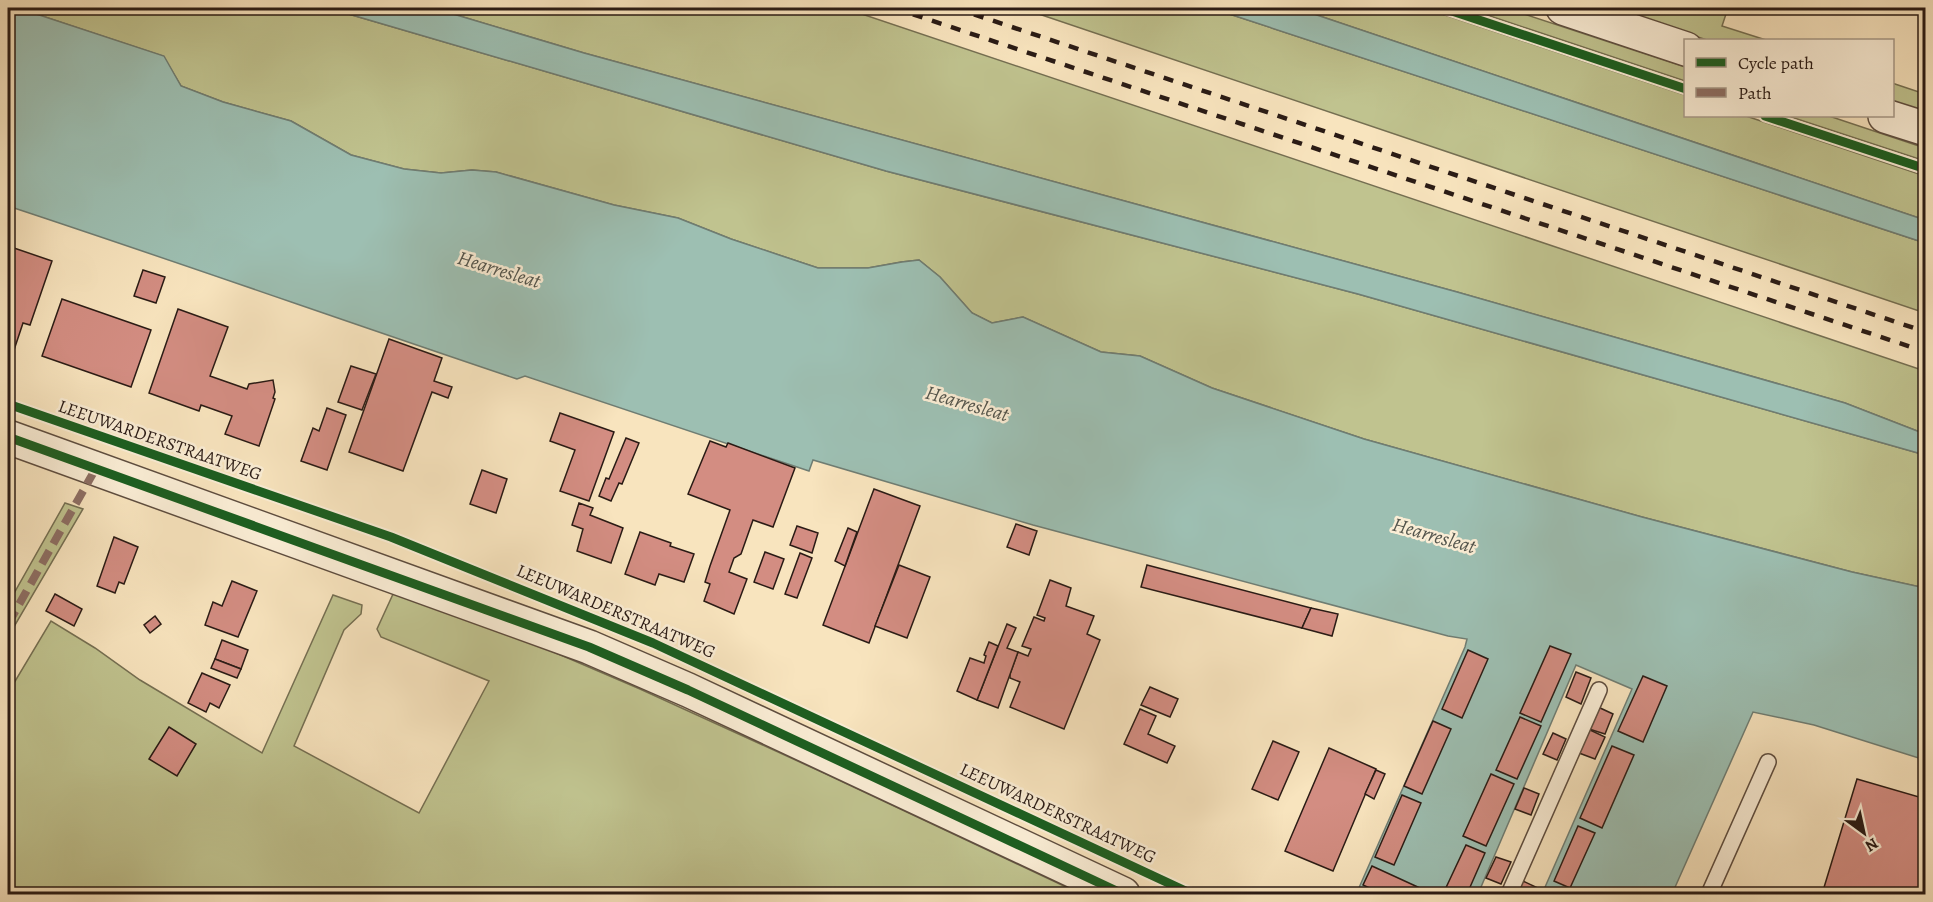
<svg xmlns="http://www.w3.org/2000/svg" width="1933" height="902" font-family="Alegreya,serif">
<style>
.green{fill:#c0c38f;stroke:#756f52;stroke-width:1.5}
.water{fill:#9dbfb2;stroke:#6f7d73;stroke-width:1.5}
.building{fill:#d38d82;stroke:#2a1b15;stroke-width:1.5}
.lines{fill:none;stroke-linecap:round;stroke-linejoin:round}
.service-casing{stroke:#5e4d3f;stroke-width:18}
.tertiary-casing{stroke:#5e4d3f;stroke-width:36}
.service{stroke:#faedd5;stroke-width:15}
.tertiary{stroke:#faedd5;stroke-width:33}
.rail{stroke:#2a1b15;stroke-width:4.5;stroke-dasharray:10 10;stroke-linecap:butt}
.quiet{stroke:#8d6e63;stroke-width:8;stroke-dasharray:15 8;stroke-linecap:butt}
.cycleway-casing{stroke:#faedd5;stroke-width:13}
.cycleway{stroke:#1b5e20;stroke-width:9}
.labels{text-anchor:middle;stroke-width:5;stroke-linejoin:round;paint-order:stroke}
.street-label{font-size:18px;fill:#2a1b15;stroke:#faedd5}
.water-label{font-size:20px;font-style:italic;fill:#52544c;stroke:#faedd5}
</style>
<rect width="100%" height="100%" fill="#f8e4be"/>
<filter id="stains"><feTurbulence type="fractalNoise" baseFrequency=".00333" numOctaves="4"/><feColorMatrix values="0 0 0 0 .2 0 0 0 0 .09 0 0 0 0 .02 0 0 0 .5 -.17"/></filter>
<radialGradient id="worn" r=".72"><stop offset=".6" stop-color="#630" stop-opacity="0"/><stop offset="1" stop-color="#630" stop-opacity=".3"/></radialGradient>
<g class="green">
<path d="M18 8H328L886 171 1358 294 1925 455V588L1852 572 1642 517 1364 439 1212 388 1140 356 1101 352 1023 317 992 323 972 313 940 277 919 260 901 262 868 268H818L731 239 678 218 614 205 496 172 472 170 441 173 404 169 351 155 291 121 223 102 181 86 163 56Z"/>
<path d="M433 8H844L1925 371V434L1845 403 1457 292 584 53Z"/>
<path d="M1021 8H1211L1925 243V313Z"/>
<path d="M1296 8H1424L1685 95 1686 116H1746L1925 176V220Z"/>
<path d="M1466 8H1506L1685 67V81Z"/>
<path d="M1609 8H1728L1722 26 1766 40H1707Z"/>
<path d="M1892 83 1925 94V114L1893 103Z"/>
<path d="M1788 116H1829L1925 148V161Z"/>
<path d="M65 503 83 509 8 637V604Z"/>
<path d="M394 592 507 632 640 689 826 774 1081 894H8V693L51 621 95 648 140 680 262 753 333 595 362 605 361 614 344 630 294 746 419 813 489 681 381 637 377 629Z"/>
</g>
<g class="water">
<path d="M8 8H18L164 56 181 86 223 102 291 121 351 155 404 169 441 173 472 170 496 172 614 205 678 218 731 239 818 268H868L902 262 919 260 940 277 972 313 992 323 1023 317 1101 352 1140 356 1212 388 1364 439 1642 517 1852 572 1925 588V760L1814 725 1753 712 1672 894H1542L1632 689 1576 665 1478 894H1369L1358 890 1465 647 1467 639 1448 636 1033 525 813 460 809 471 525 376 517 379C347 322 178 262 8 206Z"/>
<path d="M328 8H433L584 53 1457 292 1845 403 1925 434V455L1358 294 886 171Z"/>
<path d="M1211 8H1296L1925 220V243Z"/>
</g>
<g class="building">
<path d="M14 248 52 261 30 325 23 323 14 350 8 348V266Z"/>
<path d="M143 270 165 277 156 303 134 296Z"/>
<path d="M62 299 151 330 131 387 42 356Z"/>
<path d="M178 309 228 327 210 376 247 389 249 384 273 380 275 392 273 398 275 399 259 446 225 434 232 416 201 405 199 411 149 393Z"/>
<path d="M389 339 442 358 434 381 452 387 448 398 432 392 403 471 349 452Z"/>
<path d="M351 366 376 374 362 410 338 402Z"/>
<path d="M327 408 346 415 327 470 301 461 313 428 319 431Z"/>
<path d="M560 413 614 432 589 501 560 491 575 450 550 441Z"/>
<path d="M626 438 639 443 622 484 619 483 611 501 599 496 606 478 609 479Z"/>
<path d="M710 441 726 447 728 443 795 468 773 527 753 520 741 554 734 558 729 572 747 579 734 614 704 601 710 584 705 582 710 566 730 510 688 494Z"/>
<path d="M482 470 507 479 496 513 470 504Z"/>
<path d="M874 489 920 506 869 643 823 625Z"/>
<path d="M579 503 593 508 590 515 623 528 611 563 577 551 583 529 572 525Z"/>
<path d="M1016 524 1037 531 1029 555 1007 547Z"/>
<path d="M797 526 818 533 812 553 790 545Z"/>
<path d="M848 528 857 532 845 566 835 561Z"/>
<path d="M640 532 671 543 670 546 694 554 684 582 659 574 655 585 625 574Z"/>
<path d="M114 537 138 547 124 584 119 582 115 593 97 586Z"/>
<path d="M765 552 784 559 773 589 754 582Z"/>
<path d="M800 553 812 558 797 598 785 594Z"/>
<path d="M899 565 930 577 907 638 875 626Z"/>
<path d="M1147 565 1311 608 1302 628 1141 587Z"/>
<path d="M1050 580 1071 588 1066 606 1094 616 1087 634 1100 640 1064 729 1010 707 1020 682 1010 678V674L1018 652 1028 656 1031 649 1022 646 1034 617 1044 621 1045 618 1037 615Z"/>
<path d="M232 581 257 591 238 637 205 625 213 602 222 606Z"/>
<path d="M55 594 82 609 74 626 46 611Z"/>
<path d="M1311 608 1338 614 1332 636 1302 628Z"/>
<path d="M155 616 161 624 150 633 144 625Z"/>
<path d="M1007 624 1016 628 1007 648 1018 652 998 708 977 700Z"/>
<path d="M222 640 248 650 241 669 215 659Z"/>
<path d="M989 642 998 646 977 700 957 691 970 658 984 663 986 656 984 655Z"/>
<path d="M1550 646 1571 654 1541 722 1520 713Z"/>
<path d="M1468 650 1488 659 1462 718 1442 709Z"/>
<path d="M215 659 241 669 237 678 211 668Z"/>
<path d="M1576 672 1591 678 1581 704 1566 697Z"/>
<path d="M202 673 230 685 219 708 210 703 206 712 188 703Z"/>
<path d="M1643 676 1667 686 1643 742 1618 731Z"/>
<path d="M1150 687 1178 699 1170 717 1141 705Z"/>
<path d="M1598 707 1613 714 1605 734 1589 729Z"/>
<path d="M1140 709 1156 716 1148 734 1175 746 1167 763 1124 744Z"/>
<path d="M1520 717 1541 726 1517 779 1496 770Z"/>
<path d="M1433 721 1451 729 1422 794 1404 786Z"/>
<path d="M169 727 196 744 177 776 149 759Z"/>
<path d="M1588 729 1605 737 1595 759 1579 753Z"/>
<path d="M1553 733 1566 739 1557 760 1543 754Z"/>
<path d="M1273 741 1299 752 1278 800 1252 789Z"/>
<path d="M1612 746 1634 755 1602 828 1580 818Z"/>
<path d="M1329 748 1376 769 1333 871 1285 851Z"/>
<path d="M1376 770 1385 774 1374 799 1365 794Z"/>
<path d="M1491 774 1514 784 1486 846 1463 836Z"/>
<path d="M1857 779 1926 799V894H1822Z"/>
<path d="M1524 788 1539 794 1531 815 1515 809Z"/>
<path d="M1402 795 1421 803 1394 865 1375 857Z"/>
<path d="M1578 826 1595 833 1570 888 1554 881Z"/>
<path d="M1466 845 1485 853 1467 894H1443Z"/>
<path d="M1496 857 1511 862 1501 884 1486 878Z"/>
<path d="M1372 866 1433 894H1382L1363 885Z"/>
<path d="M1523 881 1538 888 1535 894H1517Z"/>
</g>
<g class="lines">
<defs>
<g id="service">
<path d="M1509 894 1599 690"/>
<path d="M1709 894 1768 762"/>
</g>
<g id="tertiary">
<path d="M1563 8 1686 49"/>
<path d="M1885 116 1926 129"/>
<path d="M8 437 589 647 688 690 1123 894"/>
</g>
</defs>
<use href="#service" class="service-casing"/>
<use href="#tertiary" class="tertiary-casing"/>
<use href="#service" class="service"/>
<use href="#tertiary" class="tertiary"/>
<g class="rail">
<path d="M894 8 1926 352"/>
<path d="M955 8 1926 332"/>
</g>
<path class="quiet" d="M8 624 96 468"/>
<defs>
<g id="cycleway">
<path d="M1443 8 1686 89"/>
<path d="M1765 116 1926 169"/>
<path d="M8 404 391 537 653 643 1192 894"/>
<path d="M8 437 589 647 688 690 1123 894"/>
</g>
</defs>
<use href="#cycleway" class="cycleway-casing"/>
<use href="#cycleway" class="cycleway"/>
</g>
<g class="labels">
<g class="street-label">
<text transform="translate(160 440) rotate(19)" y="6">LEEUWARDERSTRAATWEG</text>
<text transform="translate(616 611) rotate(23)" y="6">LEEUWARDERSTRAATWEG</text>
<text transform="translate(1058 813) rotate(25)" y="6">LEEUWARDERSTRAATWEG</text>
</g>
<g class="water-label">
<text transform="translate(499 269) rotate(17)" y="7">Hearresleat</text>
<text transform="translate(967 403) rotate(16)" y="7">Hearresleat</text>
<text transform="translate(1434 535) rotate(16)" y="7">Hearresleat</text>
</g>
</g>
<rect width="1933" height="902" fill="none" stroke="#f8e4be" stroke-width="30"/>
<rect x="9" y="9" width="1915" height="884" fill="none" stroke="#2a1b15" stroke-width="3"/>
<rect x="15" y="15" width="1903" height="872" fill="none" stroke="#2a1b15" stroke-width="1.5"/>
<rect x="1684" y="39" width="210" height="78" fill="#faedd5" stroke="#a79988" stroke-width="1.5"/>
<rect x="1696" y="58" width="30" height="9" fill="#1b5e20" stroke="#a79988" stroke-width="1.5"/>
<text x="1738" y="69" font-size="18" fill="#2a1b15">Cycle path</text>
<rect x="1696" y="88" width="30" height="9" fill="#8d6e63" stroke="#a79988" stroke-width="1.5"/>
<text x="1738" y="99" font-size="18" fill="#2a1b15">Path</text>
<g transform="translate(1864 833) rotate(147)" stroke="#faedd5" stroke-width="4.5" paint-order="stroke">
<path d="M0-4.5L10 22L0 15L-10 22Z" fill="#2a1b15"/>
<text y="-9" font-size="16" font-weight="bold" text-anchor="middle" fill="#2a1b15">N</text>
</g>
<rect width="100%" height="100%" filter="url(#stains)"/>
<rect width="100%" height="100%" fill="url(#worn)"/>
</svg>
